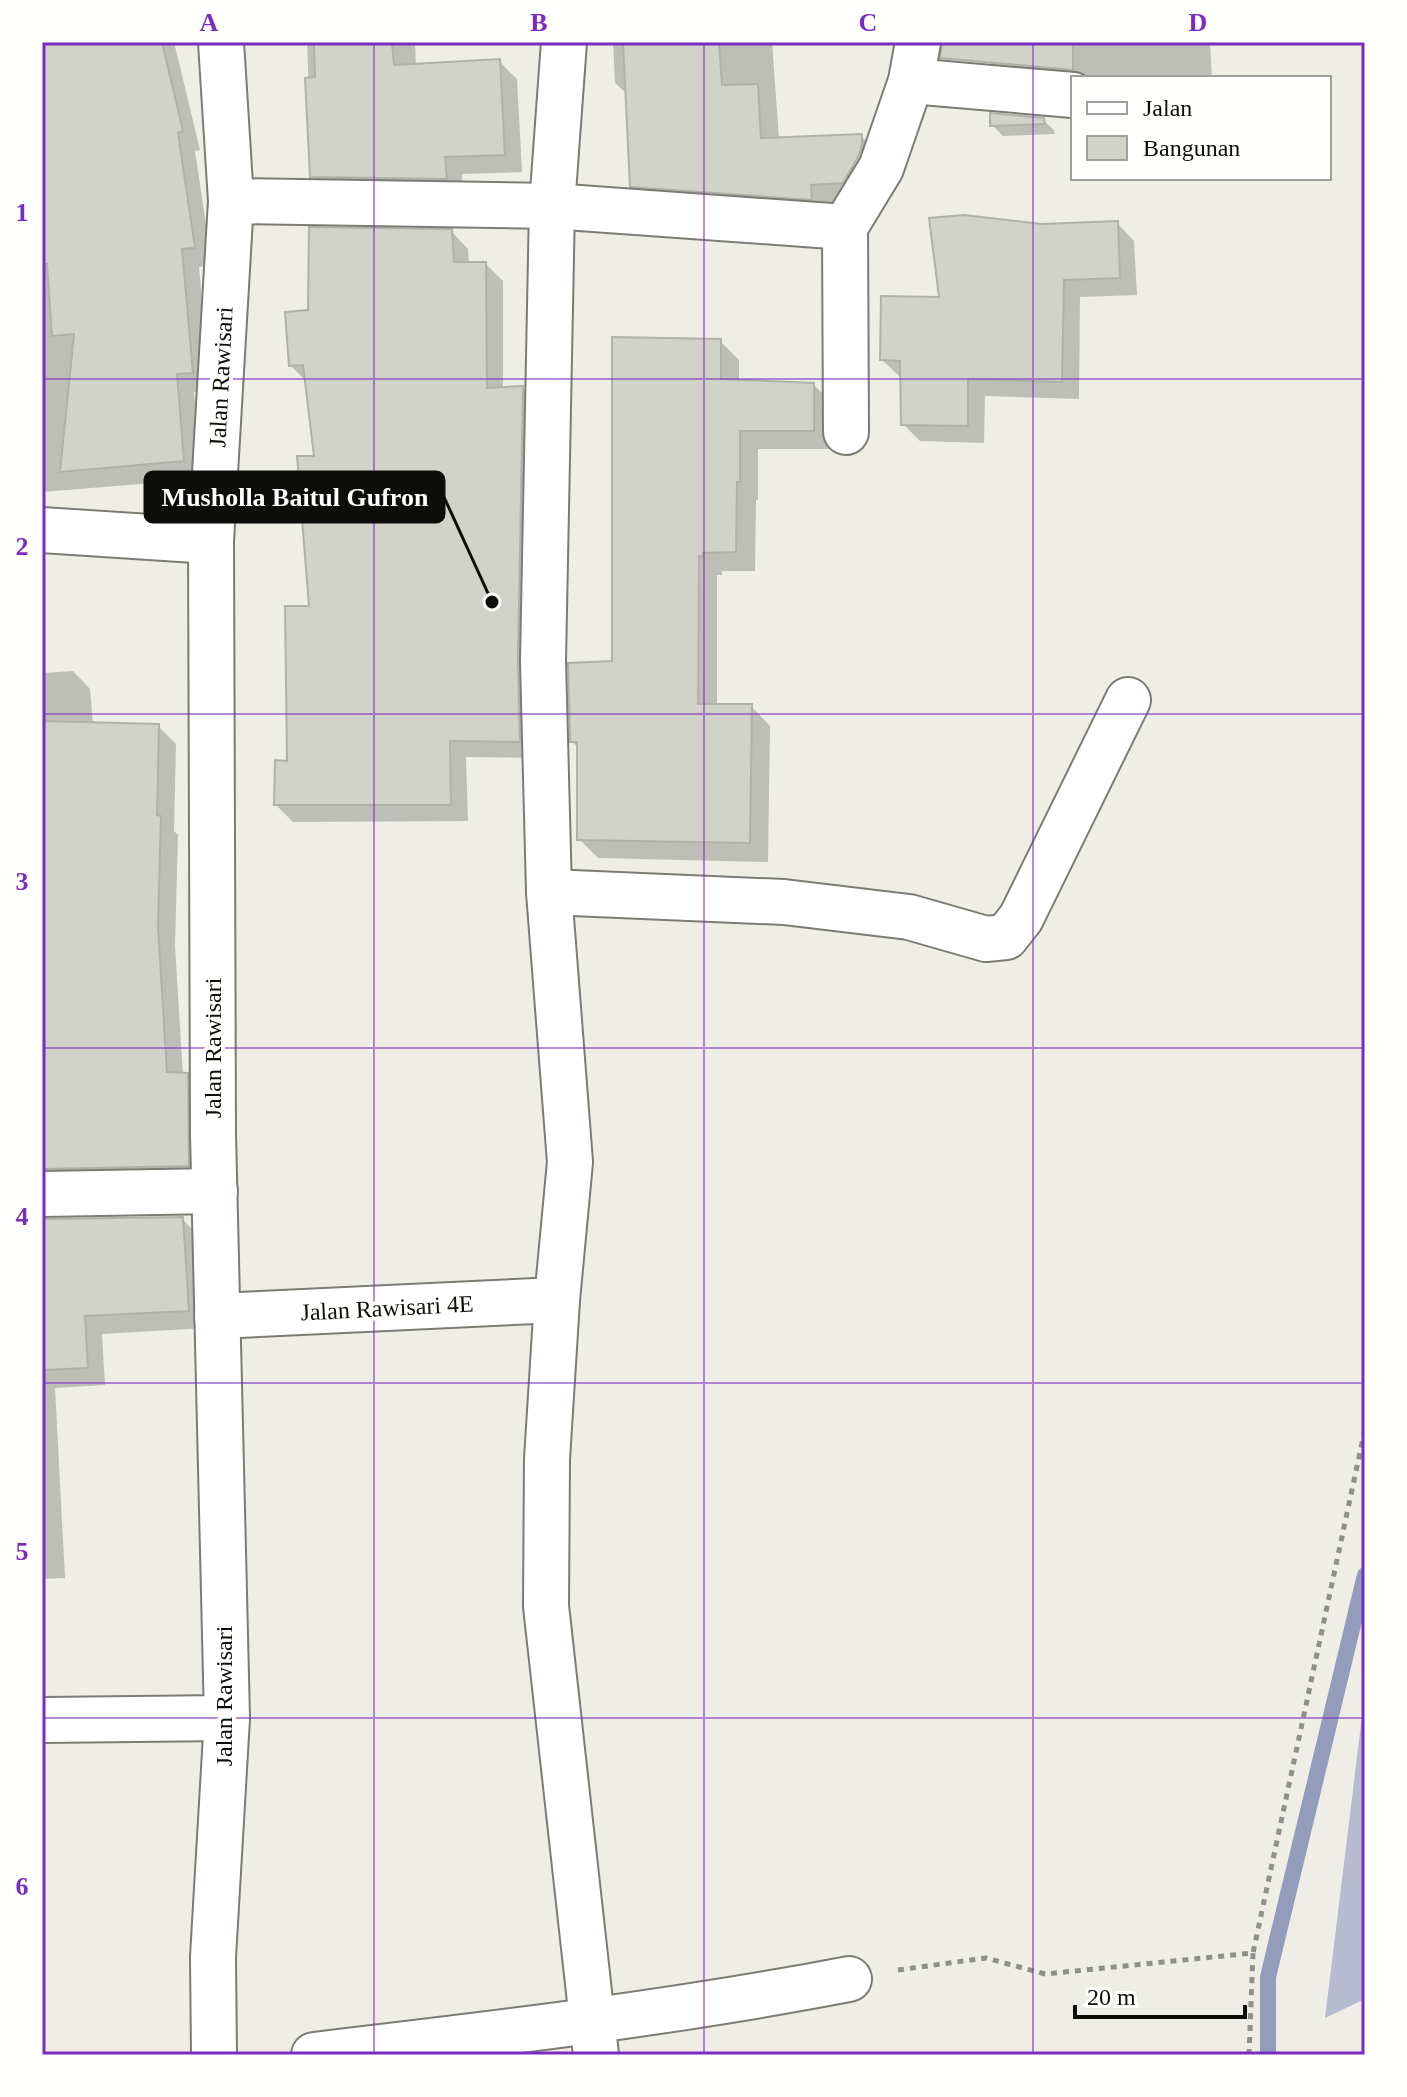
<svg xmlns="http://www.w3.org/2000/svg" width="1407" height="2097" font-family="'Times New Roman',serif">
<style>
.green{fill:#b6bbd0}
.shadow{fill:#0003;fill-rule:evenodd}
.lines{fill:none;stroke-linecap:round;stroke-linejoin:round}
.stream{stroke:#949cbb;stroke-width:16}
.building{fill:#d1d2ca;stroke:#b0b1a9;stroke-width:2}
.minor-casing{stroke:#7c7c75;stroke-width:48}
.path{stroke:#90908a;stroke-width:5;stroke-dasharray:6 6;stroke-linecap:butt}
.minor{stroke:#fff;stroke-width:44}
.grid{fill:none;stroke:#7b2cbf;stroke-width:2;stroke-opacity:0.55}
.labels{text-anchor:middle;stroke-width:8;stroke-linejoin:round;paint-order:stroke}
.street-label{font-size:24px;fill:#0d0d0a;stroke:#fffffe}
.leader{fill:none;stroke:#0d0d0a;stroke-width:3}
.callout-dot{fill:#0d0d0a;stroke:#fffffe;stroke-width:3}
.callout{fill:#0d0d0a;stroke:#0d0d0a;stroke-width:3}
.callout-label{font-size:26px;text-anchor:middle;font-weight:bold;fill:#fff}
.neatline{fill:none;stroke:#7b2cbf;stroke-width:3}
.grid-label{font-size:26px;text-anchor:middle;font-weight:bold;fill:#7b2cbf}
</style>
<rect width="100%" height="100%" fill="#eeeee6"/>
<path class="green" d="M1365 1692V1999L1325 2018Z"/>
<g class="shadow">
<path d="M46 42H174L200 150 195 151 212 265 199 267 210 390 194 392 202 479 42 492V135Z"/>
<path d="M307 42H415L416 66 499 61 517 79 522 172 462 174 464 196 330 194 312 176Z"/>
<path d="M613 42H772L779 139 861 136 880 156 862 202 829 203 830 218 652 205 632 186 628 95 615 83ZM857 153H862L857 167 853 166Z"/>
<path d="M989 42H1210L1212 78H1073L1009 81 989 62Z"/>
<path d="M1043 120 1054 130 1055 134 1003 136 992 125Z"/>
<path d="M1117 223 1134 241 1137 295 1080 297 1079 399 985 396 984 443 920 441 903 424V377H900L882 360 941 299 1041 226Z"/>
<path d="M451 231 468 249 469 264H486L503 281V389L523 388 540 405 537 758 466 757 468 821 293 822 276 805 289 763 311 608 316 458 307 382 290 365 310 312Z"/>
<path d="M720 341 739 360V382L814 385 833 404V449H758V500H756L755 571H722V575H717V706H751L770 726 768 862 598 858 579 839V748L572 742 614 663Z"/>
<path d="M73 671 90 689 93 724 158 726 176 744 174 831 178 835 175 946 183 1075H187L205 1093 206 1184 42 1195V673Z"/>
<path d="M182 1219 200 1237 206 1328 102 1334 105 1385 55 1388 65 1578 42 1579V1221Z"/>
</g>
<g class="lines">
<path class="stream" d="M1268 2055V1977L1365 1575"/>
</g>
<g class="building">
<path d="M42 42H162L183 131 178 133 195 248 182 249 193 373 177 374 184 461 60 472 74 334 52 336 47 264H42Z"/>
<path d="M314 42H392L394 65 500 59 505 155 445 157 447 179 310 177 305 78 315 77Z"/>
<path d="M623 42H719L722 85 758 84 761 138 862 134V146L858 157 843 183 811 185 812 200 630 187Z"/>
<path d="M942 42H1073V70L940 58Z"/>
<path d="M990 113 1044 118 1045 124 990 126Z"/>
<path d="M964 215 1041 224 1118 221 1120 278 1064 280 1062 382 968 379V426L901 425 900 361 880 360 881 296 939 297 929 218Z"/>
<path d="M309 227 452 229 454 262H486L487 388 523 386 518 660 520 742 450 741 451 805H274L275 760 287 761 285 606H309L297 456H314L303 365 289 366 285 312 308 310Z"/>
<path d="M612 337 721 339V379L814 383V431H740V482H737L736 552 703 553V557L699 556 698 704H752L750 843 577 840V742H570L568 663 612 661Z"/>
<path d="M42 721 159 724 157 815 161 816 158 927 167 1072 188 1073 189 1166 42 1169Z"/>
<path d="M183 1217 189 1311 85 1316 88 1368 42 1370V1219Z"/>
</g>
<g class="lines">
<defs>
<g id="minor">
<path d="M564 42 552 206 543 661 549 892 570 1162 557 1300 547 1459 546 1606 596 2055"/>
<path d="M911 81 1073 95"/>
<path d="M231 201 552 206 845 227"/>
<path d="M846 432 845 227 881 168 911 81 918 42"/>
<path d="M42 530 211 541"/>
<path d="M549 892 784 902 909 917 986 939 1006 937 1021 918 1128 700"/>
<path d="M42 1194 215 1191"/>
<path d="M217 1316 557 1300"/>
<path d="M42 1720 227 1718"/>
<path d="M214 2055 213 1957 227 1718 213 1134 211 541 231 201 221 42"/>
<path d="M314 2055C493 2034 672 2013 849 1979"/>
</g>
</defs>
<use href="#minor" class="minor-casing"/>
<g class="path">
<path d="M898 1970 986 1958 1045 1974 1253 1953 1365 1429"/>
<path d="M1249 2055 1253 1953"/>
</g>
<use href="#minor" class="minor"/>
</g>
<path class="grid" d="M374 42V2055M704 42V2055M1033 42V2055M42 379H1365M42 714H1365M42 1048H1365M42 1383H1365M42 1718H1365"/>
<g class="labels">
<g class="street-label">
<text transform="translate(221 377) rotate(-87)" y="8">Jalan Rawisari</text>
<text transform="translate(213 1048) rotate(-90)" y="8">Jalan Rawisari</text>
<text transform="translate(387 1308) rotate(-3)" y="8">Jalan Rawisari 4E</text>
<text transform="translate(224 1696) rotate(-90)" y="8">Jalan Rawisari</text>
</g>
</g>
<path class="leader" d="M492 602L444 497"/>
<circle class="callout-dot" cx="492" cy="602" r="8"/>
<rect class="callout" x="145" y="472" width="299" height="50" rx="8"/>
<g class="callout-label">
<text x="295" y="506">Musholla Baitul Gufron</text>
</g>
<rect width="1407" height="2097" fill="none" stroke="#fffffe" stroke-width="88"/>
<rect x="1071" y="76" width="260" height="104" fill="#fffffe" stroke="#9e9e9c" stroke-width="2"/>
<rect x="1087" y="102" width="40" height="12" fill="#ffffff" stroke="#9e9e9c" stroke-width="2"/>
<text x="1143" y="116" font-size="24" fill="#0d0d0a">Jalan</text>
<rect x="1087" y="136" width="40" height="24" fill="#d1d2ca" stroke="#9e9e9c" stroke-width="2"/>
<text x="1143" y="156" font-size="24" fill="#0d0d0a">Bangunan</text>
<path d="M1075 2005v12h170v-12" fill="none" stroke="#0d0d0a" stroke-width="4"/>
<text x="1087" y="2005" font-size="24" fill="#0d0d0a" stroke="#fffffe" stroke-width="6" paint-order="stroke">20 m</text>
<rect x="44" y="44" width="1319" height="2009" class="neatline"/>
<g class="grid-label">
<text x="209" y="31">A</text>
<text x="539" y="31">B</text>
<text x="868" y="31">C</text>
<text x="1198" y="31">D</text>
<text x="22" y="221">1</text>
<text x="22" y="555">2</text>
<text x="22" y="890">3</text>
<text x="22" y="1225">4</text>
<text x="22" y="1560">5</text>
<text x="22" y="1895">6</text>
</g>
</svg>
